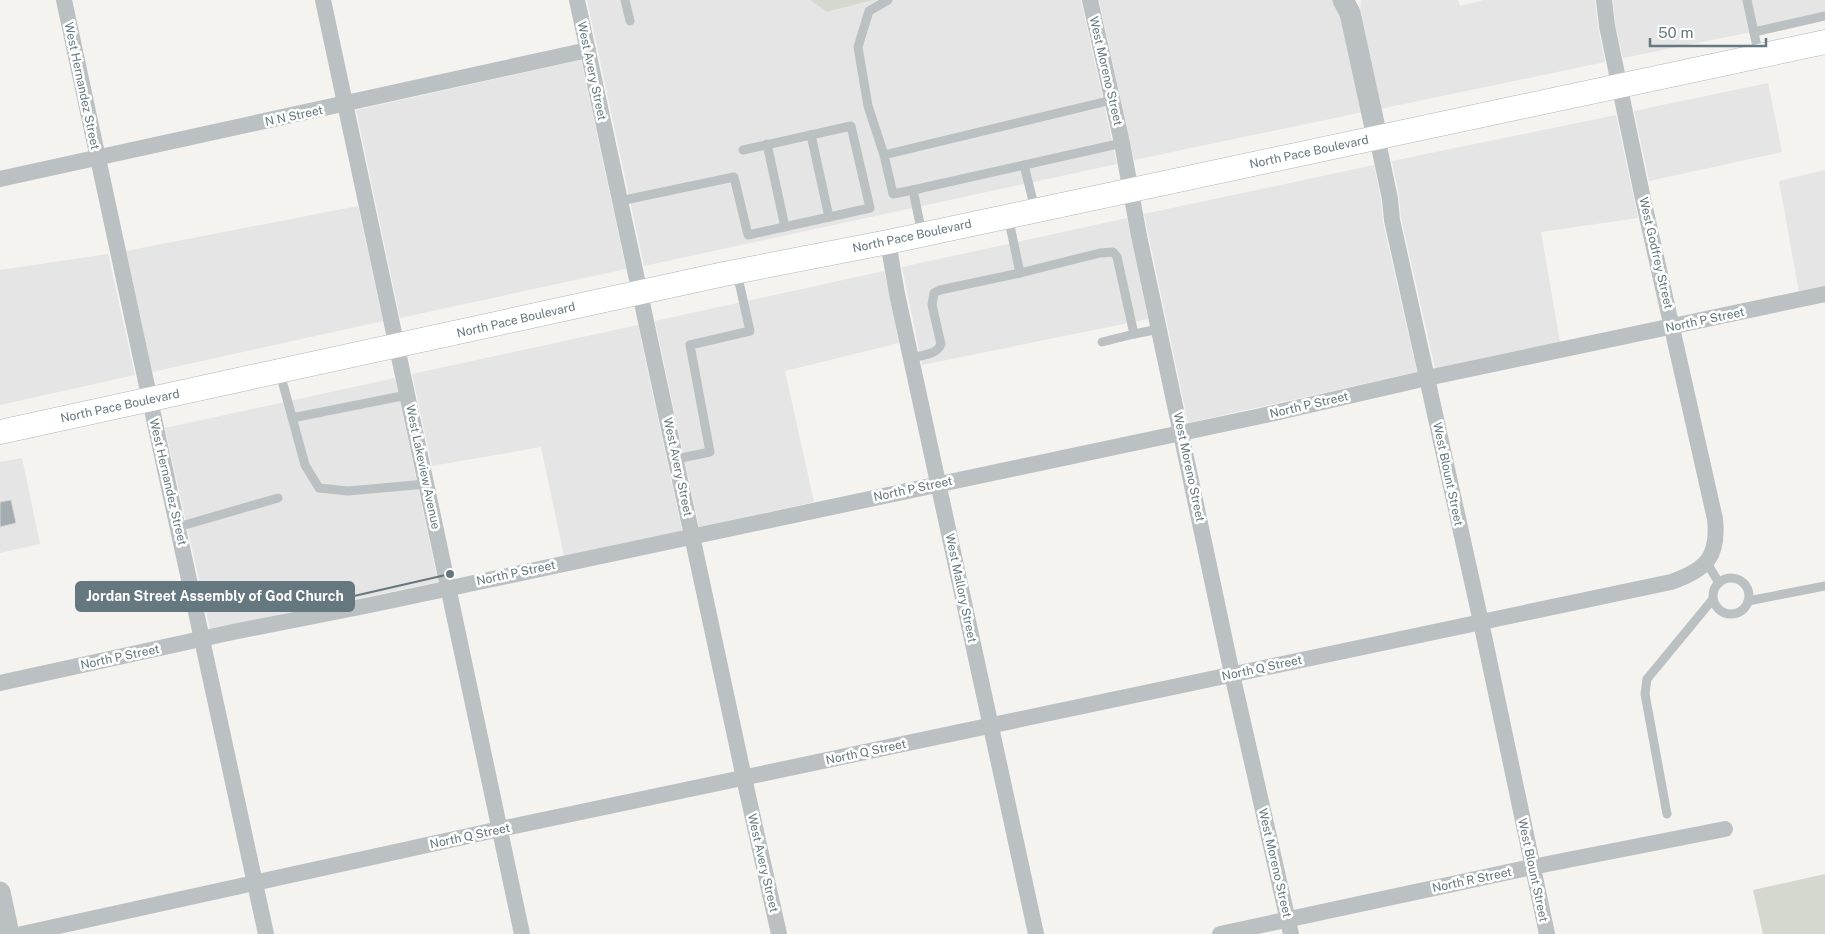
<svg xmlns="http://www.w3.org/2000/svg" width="1825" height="934" font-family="'Public Sans',sans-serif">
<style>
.built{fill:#e4e5e4}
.green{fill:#d4d8cf}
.building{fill:#a3acaf;stroke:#d5d5d3}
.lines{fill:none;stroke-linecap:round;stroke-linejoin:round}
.secondary-casing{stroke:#adb4b7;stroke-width:25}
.service{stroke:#bbc0c2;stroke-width:9}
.minor{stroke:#bbc0c2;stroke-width:16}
.tertiary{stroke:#bbc0c2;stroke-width:21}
.secondary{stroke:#fff;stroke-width:24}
.labels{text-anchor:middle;stroke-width:5;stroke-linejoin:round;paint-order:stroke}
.street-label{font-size:12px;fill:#65777f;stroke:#fff}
.leader{fill:none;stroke:#65777f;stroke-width:2}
.callout-dot{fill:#65777f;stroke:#fff;stroke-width:2}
.callout{fill:#65777f;stroke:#65777f;stroke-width:2}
.callout-label{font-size:14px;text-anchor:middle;font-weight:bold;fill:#fff}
</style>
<rect width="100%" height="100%" fill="#f4f3f0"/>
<g class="built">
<path d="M587 0H810L827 12 873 0H1081L1117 164 644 266Z"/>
<path d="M1099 0H1333L1341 15V20L1343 21 1363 112 1134 160Z"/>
<path d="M1361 0H1458L1460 6 1484 0H1595L1598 27 1605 62 1380 109 1361 17 1362 15 1360 11Z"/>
<path d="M1613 0H1825V17L1623 58 1615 24Z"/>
<path d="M581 60 626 269 400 318 356 110Z"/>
<path d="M1768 83 1782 152 1649 181 1634 111Z"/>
<path d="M1616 115 1638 218 1541 232 1560 342 1435 368 1401 218 1399 197 1392 161Z"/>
<path d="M1374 165 1381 200 1383 222 1417 372 1188 423 1144 214Z"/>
<path d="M1825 170V287L1799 292 1779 181Z"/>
<path d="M358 206 383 321 152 372 126 251Z"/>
<path d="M1127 218 1148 319 922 365 902 267Z"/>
<path d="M108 254 135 375 0 405V270Z"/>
<path d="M884 271 899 343 785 371 814 502 699 527 655 321Z"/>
<path d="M638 325 682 531 564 556 541 447 432 466 412 374Z"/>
<path d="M395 378 438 582 210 629 165 428Z"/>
<path d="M22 458 40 544 0 553V462Z"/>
</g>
<g class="green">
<path d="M810 0H873L827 12Z"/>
<path d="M1825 874V934H1763L1753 890Z"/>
</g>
<path class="building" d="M11 500 16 523 0 527V502Z"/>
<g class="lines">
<defs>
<path id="secondary" d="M0 432 724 274 888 242 1825 42"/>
</defs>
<use href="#secondary" class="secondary-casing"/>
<g class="service">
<path d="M625 0 630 21"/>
<path d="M1747 0 1759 56"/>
<path d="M1754 32 1825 16"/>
<path d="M811 135 829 217"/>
<path d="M767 144 785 227"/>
<path d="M884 155 868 106 858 47 869 11 888 0"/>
<path d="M1024 165 1035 209"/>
<path d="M913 190 893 194 884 155 1112 100"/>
<path d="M620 201 734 177 748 235 870 208 851 126 743 150"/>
<path d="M922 234 913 190 1122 143"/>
<path d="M1020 273 1100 253 1113 252 1117 257 1134 334 1159 329"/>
<path d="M1102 342 1134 334"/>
<path d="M911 358C922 355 937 355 941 344L932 305 934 293 940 290 1020 273 1008 216"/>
<path d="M280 373 305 465 319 488 348 491 426 484"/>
<path d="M292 418 407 395"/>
<path d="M676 459 710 452 690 345 750 331 737 273"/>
<path d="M178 527 278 498"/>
<path d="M1707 563 1719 583"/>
<circle cx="1731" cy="596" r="18"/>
<path d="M1748 601 1825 586"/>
<path d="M1667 814 1645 694 1647 679 1713 599"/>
</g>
<g class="minor">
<path d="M64 0C129 312 200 622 266 934"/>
<path d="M323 0 522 934"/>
<path d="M577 0 744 778 779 934"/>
<path d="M1090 0 1122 143 1139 236 1232 674 1291 934"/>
<path d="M1377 137 1390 199 1392 220 1481 622 1547 934"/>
<path d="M0 179 588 50"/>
<path d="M888 242 897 294 1036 934"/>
<path d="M0 683 233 632 370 605 1261 416 1427 378 1825 294"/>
<path d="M22 934 500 829 1671 582C1706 570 1719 557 1715 519L1643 199 1607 26 1604 0"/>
<path d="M1220 934 1532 867 1725 829"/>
</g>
<g class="tertiary">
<path d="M1343 0 1350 13 1377 137"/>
<path d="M0 892 9 934"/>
</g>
<use href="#secondary" class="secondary"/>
</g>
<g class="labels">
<g class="street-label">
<text transform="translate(592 71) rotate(78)" y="4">West Avery Street</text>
<text transform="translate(1106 71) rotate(77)" y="4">West Moreno Street</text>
<text transform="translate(82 86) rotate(78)" y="4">West Hernandez Street</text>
<text transform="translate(294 116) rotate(-12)" y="4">N N Street</text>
<text transform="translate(1309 152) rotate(-12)" y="4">North Pace Boulevard</text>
<text transform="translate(912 236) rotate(-12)" y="4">North Pace Boulevard</text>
<text transform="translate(1656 253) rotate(77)" y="4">West Godfrey Street</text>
<text transform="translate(516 320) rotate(-13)" y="4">North Pace Boulevard</text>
<text transform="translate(1705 320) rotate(-12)" y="4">North P Street</text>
<text transform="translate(1309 405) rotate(-13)" y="4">North P Street</text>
<text transform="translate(120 406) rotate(-12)" y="4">North Pace Boulevard</text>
<text transform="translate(423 467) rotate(78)" y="4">West Lakeview Avenue</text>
<text transform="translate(678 467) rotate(78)" y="4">West Avery Street</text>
<text transform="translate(1189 467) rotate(78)" y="4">West Moreno Street</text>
<text transform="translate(1448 474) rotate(78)" y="4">West Blount Street</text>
<text transform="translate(168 482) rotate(77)" y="4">West Hernandez Street</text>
<text transform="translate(913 489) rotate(-12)" y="4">North P Street</text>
<text transform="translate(516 573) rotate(-12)" y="4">North P Street</text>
<text transform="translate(961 588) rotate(78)" y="4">West Mallory Street</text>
<text transform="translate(120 657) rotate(-12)" y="4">North P Street</text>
<text transform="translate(1262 668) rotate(-12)" y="4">North Q Street</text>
<text transform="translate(866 752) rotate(-12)" y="4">North Q Street</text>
<text transform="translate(470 836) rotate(-12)" y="4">North Q Street</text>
<text transform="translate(763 863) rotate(77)" y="4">West Avery Street</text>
<text transform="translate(1275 863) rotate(77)" y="4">West Moreno Street</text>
<text transform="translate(1533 870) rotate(78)" y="4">West Blount Street</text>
<text transform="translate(1472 880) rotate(-12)" y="4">North R Street</text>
</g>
</g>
<path class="leader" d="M450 574L354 596"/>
<circle class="callout-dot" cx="450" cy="574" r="5"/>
<rect class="callout" x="76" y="582" width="278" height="29" rx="5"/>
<g class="callout-label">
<text x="215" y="601">Jordan Street Assembly of God Church</text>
</g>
<path d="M1650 38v8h116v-8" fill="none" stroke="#65777f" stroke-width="2.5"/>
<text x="1658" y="38" font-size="15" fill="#65777f" stroke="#ffffff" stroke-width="4" paint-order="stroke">50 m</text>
</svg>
